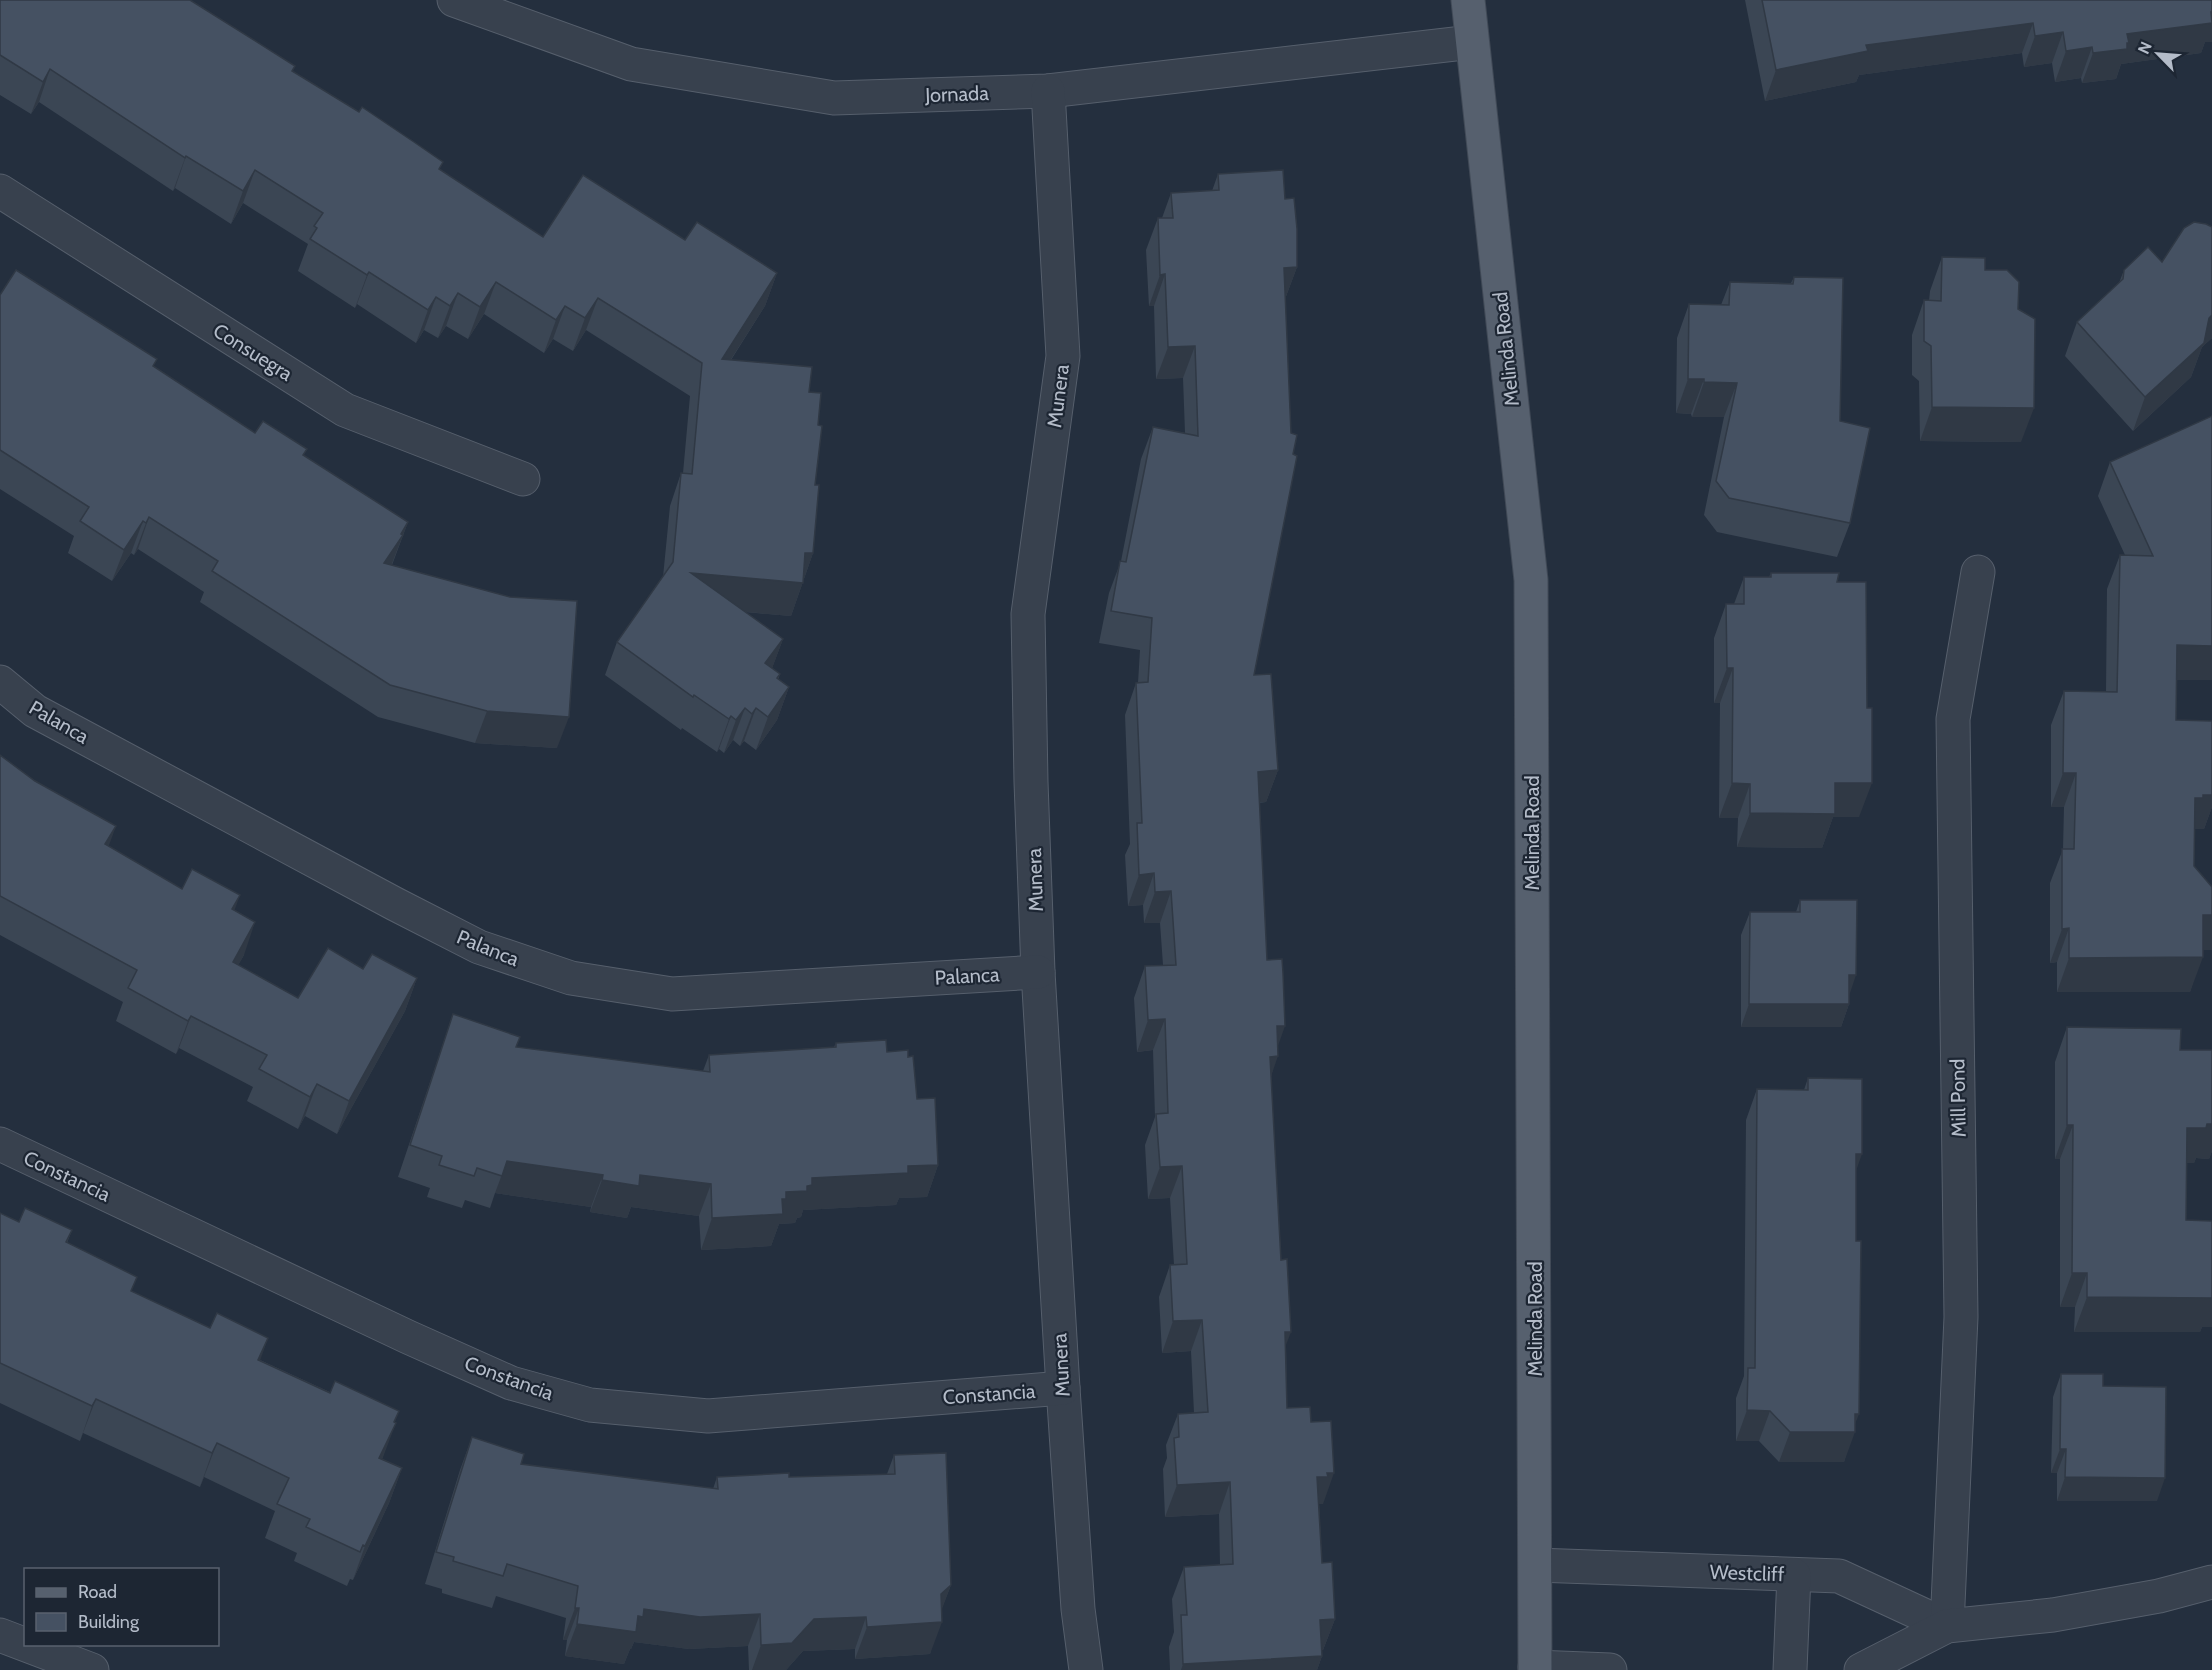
<svg xmlns="http://www.w3.org/2000/svg" width="2212" height="1670" font-family="Cabin,sans-serif">
<style>
.lines{fill:none;stroke-linecap:round;stroke-linejoin:round}
.minor-casing{stroke:#565f6c;stroke-width:35}
.major-casing{stroke:#414a57;stroke-width:35}
.minor{stroke:#38414e;stroke-width:33}
.major{stroke:#56606e;stroke-width:33}
.wall{fill:#3b4654}
.shaded-wall{fill:#303945}
.building{fill:#455162;stroke:#303945;stroke-width:1.5}
.labels{text-anchor:middle;stroke-width:4.5;stroke-linejoin:round;paint-order:stroke}
.street-label{font-size:20px;fill:#b4bcc9;stroke:#1d2633}
</style>
<rect width="100%" height="100%" fill="#242f3e"/>
<g class="lines">
<defs>
<g id="minor">
<path d="M454 0 631 64 834 98 1048 91 1472 42"/>
<path d="M1048 91 1063 356 1028 614 1031 782 1038 972 1063 1388 1078 1609 1086 1670"/>
<path d="M0 191 345 410 523 479"/>
<path d="M0 682 35 711 395 904 479 947 571 978 672 994 1038 972"/>
<path d="M0 1144 408 1337 511 1383 590 1405 708 1416 1063 1388"/>
<path d="M1536 1565 1839 1576 1947 1626"/>
<path d="M1947 1626 1961 1317 1953 719 1978 572"/>
<path d="M0 1635 92 1670"/>
<path d="M1535 1667 1610 1670"/>
<path d="M1790 1670 1794 1575"/>
<path d="M1861 1670 1947 1626 2053 1615 2159 1596 2212 1582"/>
</g>
<path id="major" d="M1468 0 1531 580 1535 1670"/>
</defs>
<use href="#minor" class="minor-casing"/>
<use href="#major" class="major-casing"/>
<use href="#minor" class="minor"/>
<use href="#major" class="major"/>
</g>
<g class="wall">
<path d="M0 0 293 72 441 170 543 237 685 240 777 273 765 306 731 360 809 392 818 425 813 553 791 616 745 612 783 639 772 668 780 674 778 680 789 687 777 720 756 750 744 741 740 746 733 740 724 753 719 749 717 752 682 728 681 730 605 675 617 642 663 577 670 506 681 473H683L690 396 586 330 573 351 553 339 544 353 484 314 468 339 446 326 438 338 424 330 416 343 357 304 355 308 298 271 308 244 243 203 231 224 175 188 173 191 39 102 31 114 0 95Z"/>
<path d="M1745 0H2212L2205 42 2201 53 2121 64 2116 79 2082 83 2081 78 2055 82 2052 63 2024 67 2022 53 1859 75 1856 82 1765 101Z"/>
<path d="M1218 174 1285 199 1297 267 1285 299 1254 675 1278 770 1266 802 1259 803 1267 960 1278 1047 1271 1077 1286 1346 1287 1408 1311 1422 1323 1504H1319L1322 1563 1335 1619 1323 1650H1321L1322 1656 1317 1670H1170L1169 1647 1174 1632 1172 1599 1184 1567 1220 1565 1219 1514 1165 1517 1163 1469 1167 1458 1166 1445 1178 1414 1194 1413 1191 1351 1162 1353 1159 1297 1170 1265H1174L1170 1198 1148 1199 1145 1145 1155 1117 1153 1050 1137 1052 1134 998 1145 966 1163 965 1160 923H1144L1143 905 1128 906 1125 855 1130 844 1125 715 1136 683H1138L1140 650 1099 643 1109 593 1121 561 1141 459 1153 427 1185 433 1183 378 1156 379 1154 306H1149L1146 250 1158 218H1162L1171 193 1212 191Z"/>
<path d="M2212 227V338L2202 347 2191 377 2133 431 2065 356 2077 322 2119 283 2124 270 2162 262Z"/>
<path d="M1942 257 1985 270 2018 309 2021 442 1920 441 1919 381 1912 375V335L1924 300 1929 301 1930 291Z"/>
<path d="M1794 277 1840 421 1850 523 1837 557 1717 532 1704 515 1724 417H1692L1691 414 1676 413 1677 338 1689 304 1721 305 1730 282 1791 283Z"/>
<path d="M0 295 154 367 255 433 305 456 408 522 392 565 557 748 475 743 378 717 200 602 204 592 138 549 134 555 131 553 112 581 68 553 74 536 0 489Z"/>
<path d="M2110 462 2212 680H2176V720L2212 795V807L2204 829H2194V866L2212 887V950H2203L2190 992H2057V962L2050 963V883L2063 849 2064 807H2051V725L2064 691 2106 692 2107 589 2120 555H2125L2098 496Z"/>
<path d="M1771 573 1837 582 1859 817H1833L1822 848 1737 847 1738 818H1719L1720 703H1714V638L1726 604H1734L1744 577H1769Z"/>
<path d="M0 755 108 846 182 889 234 910 244 955 238 965 298 998 363 969 417 978 405 1011 337 1134 305 1116 298 1129 247 1101 253 1087 179 1048 176 1054 116 1021 123 1002 0 935Z"/>
<path d="M1800 900 1849 1004 1841 1027H1741V935L1750 912H1796Z"/>
<path d="M453 1014 516 1047 703 1071 709 1055 834 1047 836 1043 887 1052 917 1099 938 1165 927 1197 899 1198 896 1205 803 1210 801 1217 797 1218 795 1223 779 1224 771 1246 701 1250 699 1216 631 1207 627 1218 590 1212 591 1207 495 1193 490 1208 465 1200 462 1208 427 1197 430 1188 398 1177Z"/>
<path d="M2067 1027 2180 1050H2212V1151L2209 1159 2196 1158 2194 1163H2186V1220L2212 1221V1327H2202L2200 1332H2074L2075 1307H2060V1159H2055V1062Z"/>
<path d="M1808 1078 1856 1171 1855 1424 1844 1462H1779L1759 1441H1736V1398L1744 1376 1746 1120 1757 1089 1804 1090Z"/>
<path d="M0 1213 19 1222 72 1230 67 1243 132 1292 260 1360 395 1422 382 1459 402 1468 389 1503 353 1580 350 1579 347 1586 294 1561 297 1553 265 1538 275 1511 204 1477 200 1487 83 1433 80 1441 0 1403Z"/>
<path d="M2061 1374 2103 1386 2157 1501H2057V1473H2051L2053 1397Z"/>
<path d="M472 1437 521 1464 713 1489 717 1477H789L887 1474 894 1455 951 1585 941 1610 930 1654 855 1659V1649L803 1651 786 1670H749L748 1646 689 1649 634 1642 631 1649H630L624 1664 565 1656 567 1640H563L566 1618 496 1596 492 1608 442 1593V1589L425 1584 460 1470Z"/>
</g>
<g class="shaded-wall">
<path d="M2212 12V42H2205L2201 53 2121 64 2116 79 2082 83 2093 53 2127 34Z"/>
<path d="M2033 23 2022 53 1859 75 1856 82 1765 101 1776 70 1866 45Z"/>
<path d="M2063 32 2052 63 2024 67 2035 36Z"/>
<path d="M2092 47 2081 78 2055 82 2066 51Z"/>
<path d="M50 69 39 102 31 114 43 82Z"/>
<path d="M186 156 175 188 173 191 185 158Z"/>
<path d="M255 170 243 203 231 224 243 191Z"/>
<path d="M1297 267 1285 299 1284 268Z"/>
<path d="M369 272 357 304 355 308 367 275Z"/>
<path d="M777 273 765 306 710 392 722 359Z"/>
<path d="M1165 274 1154 306H1149L1160 275Z"/>
<path d="M496 282 484 314 468 339 480 307Z"/>
<path d="M458 293 446 326 438 338 450 306Z"/>
<path d="M436 297 424 330 416 343 428 310Z"/>
<path d="M598 298 586 330 573 351 585 318Z"/>
<path d="M565 306 553 339 544 353 556 320Z"/>
<path d="M2212 315V338L2202 347 2191 377 2133 431 2145 397Z"/>
<path d="M1195 346 1183 378 1156 379 1168 347Z"/>
<path d="M1688 379H1704L1691 414 1676 413Z"/>
<path d="M1704 382 1737 383 1724 417H1692Z"/>
<path d="M1932 407 2034 408 2021 442 1920 441Z"/>
<path d="M149 517 138 549 134 555 146 523Z"/>
<path d="M143 521 131 553 112 581 124 550Z"/>
<path d="M408 522 391 566 384 563 401 534Z"/>
<path d="M805 553H813L791 616 679 606 691 573Z"/>
<path d="M783 639 771 671 765 663Z"/>
<path d="M2177 645 2212 646V680H2164Z"/>
<path d="M1727 668H1733L1720 703H1714Z"/>
<path d="M789 687 777 720 756 750 768 717Z"/>
<path d="M745 708 733 740 724 753 736 720Z"/>
<path d="M756 708 744 741 740 746 752 714Z"/>
<path d="M487 711 569 717 557 748 475 743Z"/>
<path d="M731 716 719 749 717 752 729 719Z"/>
<path d="M1278 770 1266 802 1246 803 1258 772Z"/>
<path d="M2063 773H2076L2064 807H2051Z"/>
<path d="M1732 783 1750 784 1738 818H1719Z"/>
<path d="M1835 783H1872L1859 817H1833L1822 848 1737 847 1750 813Z"/>
<path d="M2203 795H2212V807L2204 829H2192L2195 798Z"/>
<path d="M116 826 104 859 105 844Z"/>
<path d="M1154 873 1143 905 1128 906 1139 875Z"/>
<path d="M1171 891 1160 923H1144L1155 892Z"/>
<path d="M240 895 228 928 232 909Z"/>
<path d="M2203 915H2212V950H2190Z"/>
<path d="M255 922 244 955 222 994 233 962Z"/>
<path d="M2069 928 2057 962 2050 963 2062 929Z"/>
<path d="M2203 957 2190 992H2057L2069 958Z"/>
<path d="M1849 975H1856L1848 999Z"/>
<path d="M417 978 405 1011 337 1134 349 1101Z"/>
<path d="M1749 1004H1849L1841 1027H1741Z"/>
<path d="M191 1016 179 1048 176 1054 188 1021Z"/>
<path d="M1165 1019 1153 1050 1137 1052 1148 1020Z"/>
<path d="M1277 1026H1285L1274 1057 1278 1056 1267 1088H1258Z"/>
<path d="M317 1084 305 1116 298 1129 310 1097Z"/>
<path d="M2207 1124H2212V1151L2209 1159 2196 1158 2194 1163H2174L2187 1128Z"/>
<path d="M2067 1125H2073L2060 1159H2055Z"/>
<path d="M1856 1154H1862L1851 1185Z"/>
<path d="M507 1161 603 1175 591 1207 495 1193Z"/>
<path d="M938 1165 927 1197 899 1198 896 1205 803 1210 801 1217 797 1218 795 1223 779 1224 771 1246 701 1250 712 1218 782 1199 786 1192 807 1186 812 1178 908 1166Z"/>
<path d="M1182 1166 1170 1198 1148 1199 1160 1167Z"/>
<path d="M640 1175 711 1184 699 1216 631 1207 627 1218 590 1212 602 1180Z"/>
<path d="M2072 1273H2087L2075 1307H2060Z"/>
<path d="M2212 1294V1327H2202L2200 1332H2074L2087 1297Z"/>
<path d="M1202 1320 1191 1351 1162 1353 1173 1321Z"/>
<path d="M1285 1332H1291L1279 1363Z"/>
<path d="M268 1338 256 1372 258 1360Z"/>
<path d="M96 1399 83 1433 80 1441 92 1406Z"/>
<path d="M1747 1410 1770 1411 1759 1441H1736Z"/>
<path d="M399 1411 389 1437 396 1423 383 1457 367 1492 379 1458Z"/>
<path d="M1855 1414H1859L1852 1432H1855L1844 1462H1779L1790 1432Z"/>
<path d="M217 1443 204 1477 200 1487 212 1453Z"/>
<path d="M2060 1449H2066L2057 1473H2051Z"/>
<path d="M402 1468 389 1503 353 1580 365 1546Z"/>
<path d="M1327 1473H1334L1323 1504H1318L1317 1477Z"/>
<path d="M2065 1477 2165 1478 2157 1501H2057Z"/>
<path d="M1230 1482 1219 1514 1165 1517 1177 1485Z"/>
<path d="M951 1585 939 1617 942 1622 930 1654 855 1659 867 1627 941 1594Z"/>
<path d="M575 1608H579L567 1640H563Z"/>
<path d="M644 1609 760 1614 748 1646 689 1649 634 1642 631 1649H630L624 1664 565 1656 577 1624 638 1616Z"/>
<path d="M866 1617 855 1649 803 1651 786 1670H752L761 1645 814 1619Z"/>
<path d="M1335 1619 1323 1650 1309 1652 1320 1620Z"/>
<path d="M1322 1656 1317 1670H1181L1183 1664Z"/>
</g>
<g class="building">
<path d="M0 0H190L295 66 292 71 359 112 362 107 414 142 443 162 439 169 543 237 583 175 685 240 697 222 777 273 722 359 812 367 809 392 821 393 818 425 822 426 815 485H819L813 553H805L803 583 691 573 783 639 765 663 780 674 777 678 789 687 768 717 756 708 752 714 745 708 736 720 731 716 729 719 694 695 693 697 617 642 673 562 681 473 692 474 702 363 598 298 585 318 565 306 556 320 496 282 480 307 458 293 450 306 436 297 428 310 369 272 367 275 310 239 317 228 314 226 323 213 255 170 243 191 186 156 185 158 50 69 43 82 0 55Z"/>
<path d="M1762 0H2212V12H2211L2212 23 2127 34 2129 43H2127V49L2093 53 2092 47 2066 51 2063 32 2035 36 2033 23 1866 45 1868 51 1776 70Z"/>
<path d="M1283 170 1285 199 1294 198 1297 229V267L1284 268 1291 433 1297 435 1293 454 1297 456 1254 675 1271 674 1278 770 1258 772 1267 960 1282 959 1283 973 1285 1026H1277L1278 1056 1270 1057 1281 1260 1287 1259 1291 1332H1285L1287 1408 1310 1407 1311 1422 1331 1421 1334 1473H1327L1328 1477H1317L1322 1563 1332 1562 1335 1619 1320 1620 1322 1656 1183 1664 1181 1615H1187L1184 1567 1233 1564 1230 1482 1177 1485 1174 1438 1179 1437 1178 1414 1208 1412 1202 1320 1173 1321 1170 1265 1187 1264 1182 1166 1160 1167 1156 1114 1168 1113 1165 1019 1148 1020 1145 966 1176 965 1171 891 1155 892 1154 873 1139 875 1137 823H1142L1136 683 1148 682 1152 618 1111 611 1120 561 1126 562 1153 427 1198 436 1195 346 1168 347 1165 274 1160 275 1158 218H1173L1171 193 1219 190 1218 174Z"/>
<path d="M2194 222 2206 224 2212 227V315L2209 318 2204 343 2145 397 2077 322 2123 279 2124 270 2148 247 2162 262 2184 228Z"/>
<path d="M1942 257 1985 258V270H2007L2019 282 2018 309 2035 319 2034 408 1932 407 1931 346 1924 341V300L1941 301Z"/>
<path d="M16 270 157 359 153 366 255 433 263 421 307 449 303 455 408 522 401 534 403 535 384 563 510 597 577 601 569 717 487 711 390 685 212 571 218 561 149 517 146 523 143 521 124 550 80 521 89 507 0 450V295Z"/>
<path d="M1794 277 1843 278 1840 421 1870 428 1850 523 1729 498 1716 481 1737 383 1704 382V379H1688L1689 304 1729 305 1730 282 1793 284Z"/>
<path d="M2212 416V646L2177 645 2176 720 2212 721V795H2203V798H2195L2194 866 2212 887V915H2203V957L2069 958V928L2062 929V849H2074L2076 773H2063L2064 691 2117 692 2120 555 2153 556 2110 462Z"/>
<path d="M1771 573H1839L1837 582H1866L1867 708H1872V783H1835V814L1750 813V784L1732 783 1733 668H1727L1726 604H1744V577H1771Z"/>
<path d="M0 755 35 781 116 826 105 844 182 889 192 869 240 895 232 909 255 922 233 962 298 998 328 948 363 969 372 954 417 978 349 1101 317 1084 310 1097 259 1069 267 1055 191 1016 188 1021 128 988 137 970 0 896Z"/>
<path d="M1800 900H1857L1856 975H1849V1004H1749L1750 912H1800Z"/>
<path d="M453 1014 520 1037 516 1047 710 1072 709 1055 836 1047V1043L886 1040 887 1052 908 1050V1057L913 1056 917 1099 935 1098 938 1165 908 1166V1173L812 1178V1185L807 1186V1191L786 1192V1199H782L783 1214 712 1218 711 1184 640 1175 639 1186 602 1180 603 1175 507 1161 502 1176 477 1168 474 1176 439 1165 442 1156 410 1145Z"/>
<path d="M2067 1027 2181 1029 2180 1050H2212V1124H2207L2206 1128H2187L2186 1220 2212 1221V1298L2087 1297V1273H2072L2073 1125H2067Z"/>
<path d="M1808 1078 1862 1079V1154H1856V1241H1861L1859 1414H1855V1432H1790L1770 1411 1747 1410 1748 1368H1755L1757 1089 1808 1090Z"/>
<path d="M25 1208 72 1230 66 1242 137 1277 131 1291 210 1328 217 1313 268 1338 258 1360 330 1393 335 1381 399 1411 394 1422 396 1423 379 1458 402 1468 365 1546 363 1545 360 1552 306 1527 310 1519 277 1504 289 1478 217 1443 212 1453 96 1399 92 1406 0 1363V1213L19 1222Z"/>
<path d="M2061 1374H2103V1386L2166 1387 2165 1478 2065 1477 2066 1449H2060Z"/>
<path d="M472 1437 524 1454 521 1464 718 1489 717 1477 789 1473V1477L895 1474 894 1455 946 1453 951 1585 941 1594 942 1622 867 1627 866 1617 814 1619 792 1643 761 1645 760 1614 700 1617 644 1609 643 1617 638 1616 636 1632 577 1624 579 1608H575L578 1586 507 1564 503 1576 453 1561 454 1557 436 1552Z"/>
</g>
<g class="labels">
<g class="street-label">
<text transform="translate(957 94) rotate(-2)" y="7">Jornada</text>
<text transform="translate(1506 349) rotate(-96)" y="7">Melinda Road</text>
<text transform="translate(253 352) rotate(32)" y="7">Consuegra</text>
<text transform="translate(1058 396) rotate(-83)" y="7">Munera</text>
<text transform="translate(59 722) rotate(30)" y="7">Palanca</text>
<text transform="translate(1532 833) rotate(-90)" y="7">Melinda Road</text>
<text transform="translate(1035 880) rotate(-92)" y="7">Munera</text>
<text transform="translate(488 948) rotate(22)" y="7">Palanca</text>
<text transform="translate(967 976) rotate(-3)" y="7">Palanca</text>
<text transform="translate(1958 1098) rotate(-91)" y="7">Mill Pond</text>
<text transform="translate(67 1176) rotate(25)" y="7">Constancia</text>
<text transform="translate(1535 1319) rotate(-90)" y="7">Melinda Road</text>
<text transform="translate(1061 1365) rotate(-93)" y="7">Munera</text>
<text transform="translate(509 1378) rotate(20)" y="7">Constancia</text>
<text transform="translate(989 1394) rotate(-4)" y="7">Constancia</text>
<text transform="translate(1747 1573) rotate(2)" y="7">Westcliff</text>
</g>
</g>
<rect x="24" y="1568" width="195" height="78" fill="#1d2633" stroke="#59626f" stroke-width="1.5"/>
<rect x="36" y="1588" width="30" height="9" fill="#56606e" stroke="#59626f" stroke-width="1.5"/>
<text x="78" y="1598" font-size="18" fill="#b4bcc9">Road</text>
<rect x="36" y="1613" width="30" height="18" fill="#455162" stroke="#59626f" stroke-width="1.5"/>
<text x="78" y="1628" font-size="18" fill="#b4bcc9">Building</text>
<g transform="translate(2158 54) rotate(295)" stroke="#1d2633" stroke-width="4.5" paint-order="stroke">
<path d="M0-4.5L10 22L0 15L-10 22Z" fill="#b4bcc9"/>
<text y="-9" font-size="16" font-weight="bold" text-anchor="middle" fill="#b4bcc9">N</text>
</g>
</svg>
